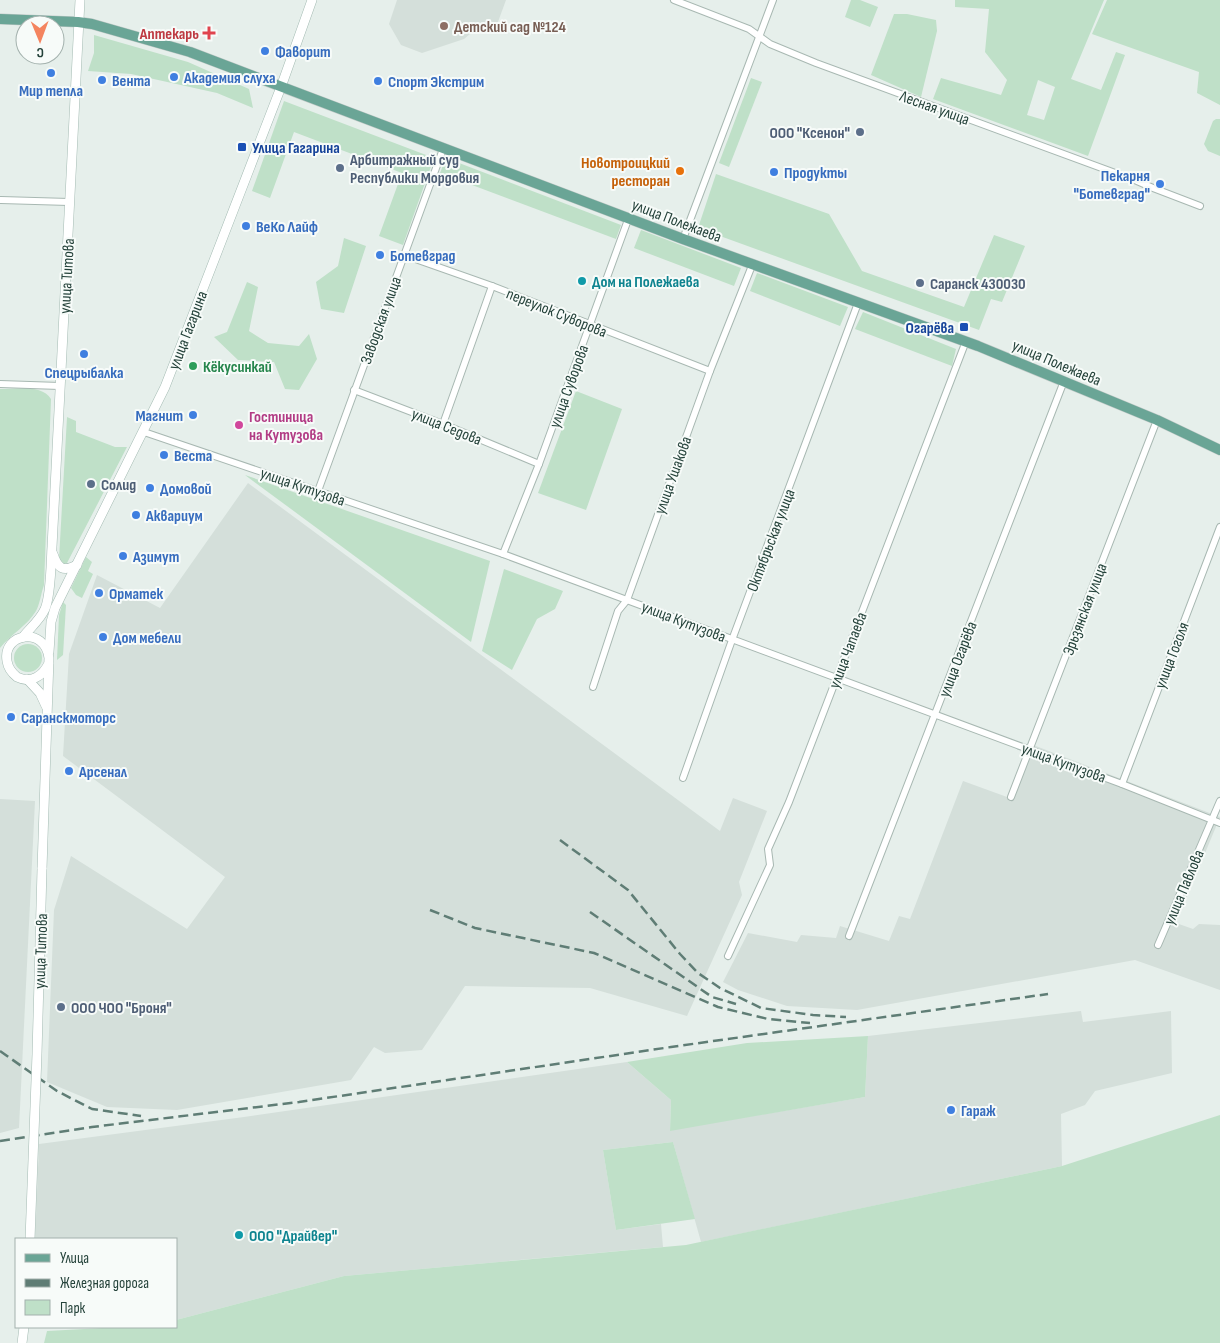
<svg xmlns="http://www.w3.org/2000/svg" width="1220" height="1343" font-family="'Sofia Sans Condensed',sans-serif">
<style>
.built{fill:#d4dfda}
.green{fill:#bfe0c8;fill-rule:evenodd}
.lines{fill:none;stroke-linecap:round;stroke-linejoin:round}
.minor-casing{stroke:#a8b8b2;stroke-width:8}
.secondary-casing{stroke:#a4bbb3;stroke-width:10}
.primary-casing{stroke:#c2cac8;stroke-width:11}
.minor{stroke:#fff;stroke-width:6}
.secondary{stroke:#fff;stroke-width:9}
.primary{stroke:#6aa596;stroke-width:10}
.rail{stroke:#5f7d75;stroke-width:2.5;stroke-dasharray:10 5;stroke-linecap:butt}
.secondary-bridge-casing{stroke:#a4bbb3;stroke-width:10;stroke-linecap:butt}
.secondary-bridge{stroke:#fff;stroke-width:9}
.education-dot{fill:#8d6e63;stroke:#f7fbf9;stroke-width:2}
.health-dot{fill:#e0444e;stroke:#f7fbf9;stroke-width:2}
.shop-dot{fill:#3f7fe0;stroke:#f7fbf9;stroke-width:2}
.service-dot{fill:#5c6f8a;stroke:#f7fbf9;stroke-width:2}
.transit-dot{fill:#1a4fb4;stroke:#f7fbf9;stroke-width:2}
.food-dot{fill:#e8710a;stroke:#f7fbf9;stroke-width:2}
.culture-dot{fill:#0f9aa8;stroke:#f7fbf9;stroke-width:2}
.leisure-dot{fill:#2e9e5b;stroke:#f7fbf9;stroke-width:2}
.hotel-dot{fill:#d1479c;stroke:#f7fbf9;stroke-width:2}
.labels{text-anchor:middle;stroke-width:4;stroke-linejoin:round;paint-order:stroke}
.education-label{font-size:16px;font-weight:bold;fill:#785e54;stroke:#f7fbf9;text-anchor:start}
.health-label{font-size:16px;font-weight:bold;fill:#be3a42;stroke:#f7fbf9;text-anchor:end}
.shop-label{font-size:16px;font-weight:bold;fill:#366cbe;stroke:#f7fbf9;text-anchor:start}
.street-label{font-size:16px;fill:#24423a;stroke:#f7fbf9}
.service-label{font-size:16px;font-weight:bold;fill:#4e5e75;stroke:#f7fbf9;text-anchor:start}
.transit-label{font-size:16px;font-weight:bold;fill:#164399;stroke:#f7fbf9;text-anchor:start}
.food-label{font-size:16px;font-weight:bold;fill:#c56008;stroke:#f7fbf9;text-anchor:end}
.culture-label{font-size:16px;font-weight:bold;fill:#0d838f;stroke:#f7fbf9;text-anchor:start}
.leisure-label{font-size:16px;font-weight:bold;fill:#27864d;stroke:#f7fbf9;text-anchor:start}
.hotel-label{font-size:16px;font-weight:bold;fill:#b23c85;stroke:#f7fbf9;text-anchor:start}
</style>
<rect width="100%" height="100%" fill="#e6efeb"/>
<g class="built">
<path d="M397 0H506L495 30 477 28 464 39 422 53 401 45 389 24Z"/>
<path d="M248 483 720 831 733 798 767 811 739 882 742 895 687 1016 590 988 465 986 422 1050 385 1053 374 1047 351 1080 177 1110 107 1107 47 1082 54 910 71 856 187 929 225 877 63 756 69 654 97 575 160 608Z"/>
<path d="M1028 743 1220 817 1176 923 1193 929 1199 924 1220 925V990L1135 960 857 1010 787 1006 738 990 723 982 748 933 797 942 801 935 836 938 840 926 889 941 899 916 910 919 963 781 1007 797Z"/>
<path d="M0 799 35 801 19 1128 0 1133Z"/>
<path d="M1081 1011 1083 1022 1171 1011 1172 1073 1095 1091 1085 1105 1061 1114 1062 1166 701 1242 673 1142 603 1150 616 1230 661 1224 663 1247 344 1276 176 1320V1239H35L39 1144 244 1117 627 1062 671 1100 670 1130 865 1097 868 1036Z"/>
</g>
<g class="green">
<path d="M851 0H860L878 7 870 27 845 17Z"/>
<path d="M955 0H1104L1071 79 1101 90 1116 52 1125 55 1088 156 933 99 941 78 1001 95 1007 80 985 52 989 9 955 7ZM1038 80 1055 87 1044 120 1027 115Z"/>
<path d="M1107 0H1220V105L1197 93 1199 72 1092 34Z"/>
<path d="M894 14H907L936 20 937 31 921 97 871 75Z"/>
<path d="M94 35 188 62 249 89 253 108 217 93 131 74 88 71 94 53Z"/>
<path d="M751 78 762 82 729 167 719 163Z"/>
<path d="M284 101 434 158 403 245 379 236 402 173 294 132 270 198 252 191Z"/>
<path d="M1216 119H1220V156L1208 151 1204 144 1213 121Z"/>
<path d="M446 158 621 225 616 239 440 173Z"/>
<path d="M716 174 829 214 862 271 964 307 994 235 1025 246 1002 302 991 299 979 330 698 228Z"/>
<path d="M641 230 741 268 734 286 634 248Z"/>
<path d="M344 238 366 246 344 313 321 309 316 282 338 266Z"/>
<path d="M757 273 848 307 840 326 750 291Z"/>
<path d="M247 282 258 287 249 331 268 343 299 346 309 334 317 359 299 390 285 389 274 362 238 360 214 337 227 332Z"/>
<path d="M863 312 956 349 952 366 855 329Z"/>
<path d="M0 389C16 389 42 384 51 399L44 585C41 593 40 604 36 611 27 626 11 634 0 648Z"/>
<path d="M576 391 622 409 586 510 538 493Z"/>
<path d="M67 417 76 421V432L115 447H127L67 563 64 564 59 559Z"/>
<path d="M245 475 490 561 471 642Z"/>
<path d="M86 557 92 562 88 571 93 574 82 598 76 595 71 588Z"/>
<path d="M504 569 563 591 555 609 537 619 512 670 482 651Z"/>
<path d="M63 602 66 605 63 655 57 660 59 615Z"/>
<circle cx="28" cy="658" r="14"/>
<path d="M868 1036 865 1097 670 1131 671 1100 627 1062 747 1043Z"/>
<path d="M1220 1115V1343H44L47 1331 121 1327H176V1320L344 1276 686 1245 1062 1166Z"/>
<path d="M673 1142 695 1219 616 1230 603 1150Z"/>
</g>
<g class="lines">
<defs>
<g id="minor">
<path d="M674 0 749 29 770 44 816 63 1137 181 1153 188 1200 206"/>
<path d="M1 200 69 202"/>
<path d="M683 239 773 0"/>
<path d="M404 255 492 286 710 371"/>
<path d="M0 384 60 386"/>
<path d="M354 390 443 424 539 464"/>
<path d="M443 424 492 286"/>
<path d="M144 432 503 554 1122 784 1220 823"/>
<path d="M318 491 443 149"/>
<path d="M503 554 539 464 629 217"/>
<path d="M593 687 618 611 627 600 710 371 753 263"/>
<path d="M683 778 732 640 858 303"/>
<path d="M1122 784 1220 527"/>
<path d="M1011 797 1157 420"/>
<path d="M849 936 1064 381"/>
<path d="M1158 945 1220 801"/>
<path d="M728 956 770 865 768 849 789 802 966 341"/>
</g>
<g id="secondary">
<path d="M53 554C58 569 63 572 77 565"/>
<path d="M23 637C30 628 40 620 45 609 51 595 51 563 52 547L80 0"/>
<path d="M49 652 51 622 55 608 165 387 281 87 312 0"/>
<path d="M27 679 40 693 46 706"/>
<path d="M42 869 49 658C45 626 2 633 7 661 8 668 12 673 17 677 31 684 43 676 49 663"/>
<path d="M22 1343 24 1327"/>
</g>
<path id="primary" d="M0 19 78 22 92 24 190 52 683 239 978 346 1157 420 1220 450"/>
</defs>
<use href="#minor" class="minor-casing"/>
<use href="#secondary" class="secondary-casing"/>
<use href="#primary" class="primary-casing"/>
<use href="#minor" class="minor"/>
<use href="#secondary" class="secondary"/>
<use href="#primary" class="primary"/>
<g class="rail">
<path d="M560 840 628 890 680 954 698 973 720 988 761 1008 813 1015 846 1017"/>
<path d="M430 910 475 928 594 953 718 1007 768 1019 810 1023"/>
<path d="M590 912 712 997 736 1004"/>
<path d="M0 1051 57 1091 92 1109 141 1116"/>
<path d="M0 1141 92 1127 299 1102 671 1047 1048 994"/>
</g>
<defs>
<path id="secondary-bridge" d="M30 1239 37 1054 42 869"/>
</defs>
<use href="#secondary-bridge" class="secondary-bridge-casing"/>
<use href="#secondary-bridge" class="secondary-bridge"/>
</g>
<circle class="education-dot" cx="444" cy="26" r="5"/>
<path class="health-dot" d="M206.5 25.5h5v5h5v5h-5v5h-5v-5h-5v-5h5z"/>
<g class="shop-dot">
<circle cx="265" cy="51" r="5"/>
<circle cx="51" cy="73" r="5"/>
<circle cx="174" cy="77" r="5"/>
<circle cx="102" cy="80" r="5"/>
<circle cx="378" cy="81" r="5"/>
<circle cx="774" cy="172" r="5"/>
<circle cx="1160" cy="184" r="5"/>
<circle cx="246" cy="226" r="5"/>
<circle cx="380" cy="255" r="5"/>
<circle cx="84" cy="354" r="5"/>
<circle cx="193" cy="415" r="5"/>
<circle cx="164" cy="455" r="5"/>
<circle cx="150" cy="488" r="5"/>
<circle cx="136" cy="515" r="5"/>
<circle cx="123" cy="556" r="5"/>
<circle cx="99" cy="593" r="5"/>
<circle cx="103" cy="637" r="5"/>
<circle cx="11" cy="717" r="5"/>
<circle cx="69" cy="771" r="5"/>
<circle cx="951" cy="1110" r="5"/>
</g>
<g class="service-dot">
<circle cx="860" cy="132" r="5"/>
<circle cx="340" cy="168" r="5"/>
<circle cx="920" cy="283" r="5"/>
<circle cx="91" cy="484" r="5"/>
<circle cx="61" cy="1007" r="5"/>
</g>
<g class="transit-dot">
<rect x="237" y="142" width="10" height="10" rx="2.5"/>
<rect x="959" y="322" width="10" height="10" rx="2.5"/>
</g>
<circle class="food-dot" cx="680" cy="171" r="5"/>
<g class="culture-dot">
<circle cx="582" cy="281" r="5"/>
<circle cx="239" cy="1235" r="5"/>
</g>
<circle class="leisure-dot" cx="193" cy="366" r="5"/>
<circle class="hotel-dot" cx="239" cy="425" r="5"/>
<g class="labels">
<g class="education-label">
<text x="454" y="32">Детский сад №124</text>
</g>
<g class="health-label">
<text x="199" y="39">Аптекарь</text>
</g>
<g class="shop-label">
<text x="275" y="57">Фаворит</text>
<text x="184" y="83">Академия слуха</text>
<text x="112" y="86">Вента</text>
<text x="388" y="87">Спорт Экстрим</text>
<text x="51" y="96" text-anchor="middle">Мир тепла</text>
<text x="784" y="178">Продукты</text>
<text x="1150" y="181" text-anchor="end">Пекарня<tspan x="1150" dy="18">"Ботевград"</tspan></text>
<text x="256" y="232">ВеКо Лайф</text>
<text x="390" y="261">Ботевград</text>
<text x="84" y="378" text-anchor="middle">Спецрыбалка</text>
<text x="183" y="421" text-anchor="end">Магнит</text>
<text x="174" y="461">Веста</text>
<text x="160" y="494">Домовой</text>
<text x="146" y="521">Аквариум</text>
<text x="133" y="562">Азимут</text>
<text x="109" y="599">Орматек</text>
<text x="113" y="643">Дом мебели</text>
<text x="21" y="723">Саранскмоторс</text>
<text x="79" y="777">Арсенал</text>
<text x="961" y="1116">Гараж</text>
</g>
<g class="street-label">
<text transform="translate(935 107) rotate(20)" y="6">Лесная улица</text>
<text transform="translate(677 220) rotate(21)" y="6">улица Полежаева</text>
<text transform="translate(66 276) rotate(-87)" y="6">улица Титова</text>
<text transform="translate(557 312) rotate(22)" y="6">переулок Суворова</text>
<text transform="translate(380 320) rotate(-70)" y="6">Заводская улица</text>
<text transform="translate(187 330) rotate(-69)" y="6">улица Гагарина</text>
<text transform="translate(1057 362) rotate(23)" y="6">улица Полежаева</text>
<text transform="translate(568 386) rotate(-70)" y="6">улица Суворова</text>
<text transform="translate(447 426) rotate(22)" y="6">улица Седова</text>
<text transform="translate(672 475) rotate(-70)" y="6">улица Ушакова</text>
<text transform="translate(303 486) rotate(19)" y="6">улица Кутузова</text>
<text transform="translate(770 540) rotate(-69)" y="6">Октябрьская улица</text>
<text transform="translate(1084 609) rotate(-69)" y="6">Эрьзянская улица</text>
<text transform="translate(684 621) rotate(21)" y="6">улица Кутузова</text>
<text transform="translate(847 650) rotate(-69)" y="6">улица Чапаева</text>
<text transform="translate(1171 655) rotate(-69)" y="6">улица Гоголя</text>
<text transform="translate(957 659) rotate(-69)" y="6">улица Огарёва</text>
<text transform="translate(1064 762) rotate(20)" y="6">улица Кутузова</text>
<text transform="translate(1183 887) rotate(-67)" y="6">улица Павлова</text>
<text transform="translate(40 951) rotate(-88)" y="6">улица Титова</text>
</g>
<g class="service-label">
<text x="850" y="138" text-anchor="end">ООО "Ксенон"</text>
<text x="350" y="165">Арбитражный суд<tspan x="350" dy="18">Республики Мордовия</tspan></text>
<text x="930" y="289">Саранск 430030</text>
<text x="101" y="490">Солид</text>
<text x="71" y="1013">ООО ЧОО "Броня"</text>
</g>
<g class="transit-label">
<text x="252" y="153">Улица Гагарина</text>
<text x="954" y="333" text-anchor="end">Огарёва</text>
</g>
<g class="food-label">
<text x="670" y="168">Новотроицкий<tspan x="670" dy="18">ресторан</tspan></text>
</g>
<g class="culture-label">
<text x="592" y="287">Дом на Полежаева</text>
<text x="249" y="1241">ООО "Драйвер"</text>
</g>
<g class="leisure-label">
<text x="203" y="372">Кёкусинкай</text>
</g>
<g class="hotel-label">
<text x="249" y="422">Гостиница<tspan x="249" dy="18">на Кутузова</tspan></text>
</g>
</g>
<rect x="15" y="1238" width="162" height="90" fill="#f7fbf9" stroke="#a3b1ad"/>
<rect x="25" y="1254" width="25" height="8" fill="#6aa596" stroke="#a3b1ad"/>
<text x="60" y="1263" font-size="15" fill="#24423a">Улица</text>
<rect x="25" y="1279" width="25" height="8" fill="#5f7d75" stroke="#a3b1ad"/>
<text x="60" y="1288" font-size="15" fill="#24423a">Железная дорога</text>
<rect x="25" y="1300" width="25" height="15" fill="#bfe0c8" stroke="#a3b1ad"/>
<text x="60" y="1313" font-size="15" fill="#24423a">Парк</text>
<g transform="translate(40 40) rotate(179)"><circle r="24" fill="#f7fbf9" stroke="#a3b1ad"/>
<path d="M0-4L9 19L0 12L-9 19Z" fill="#f4845f"/>
<text y="-8" font-size="14" font-weight="bold" text-anchor="middle" fill="#24423a">С</text>
</g>
</svg>
